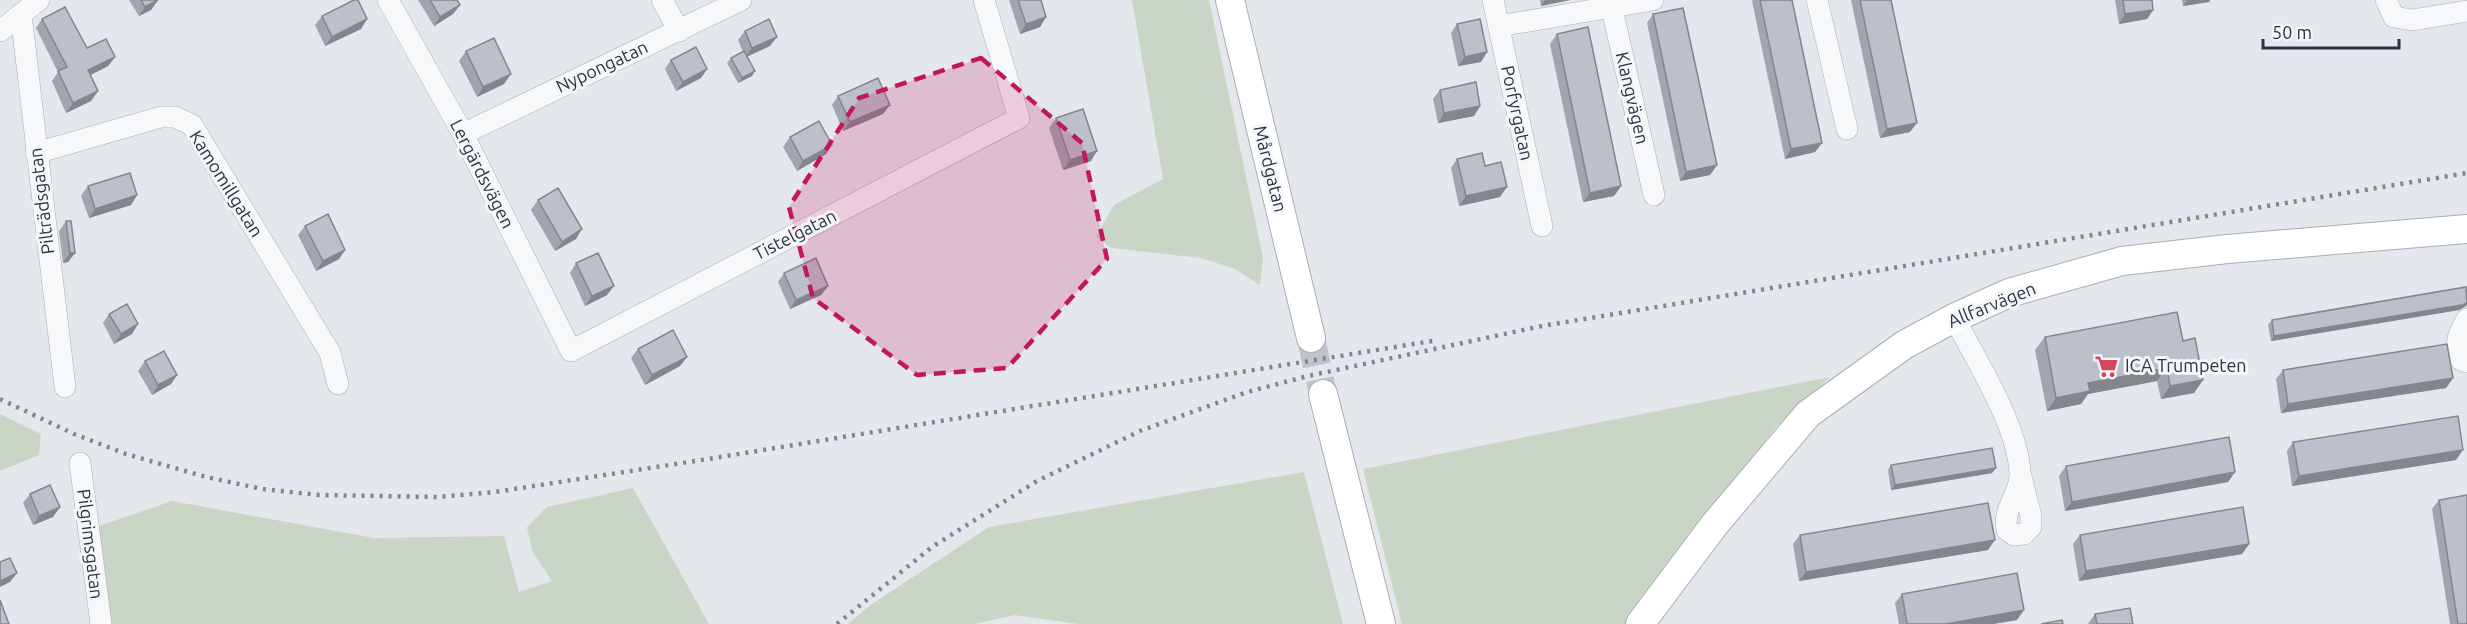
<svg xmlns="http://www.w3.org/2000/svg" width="2467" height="624" font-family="Ubuntu,sans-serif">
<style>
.green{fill:#c9d6c5}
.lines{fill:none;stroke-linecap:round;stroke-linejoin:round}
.secondary-tunnel{stroke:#bfc3cb;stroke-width:28;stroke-dasharray:28 14;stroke-linecap:butt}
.street-casing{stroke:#a9aeb7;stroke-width:22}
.secondary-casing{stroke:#a9aeb7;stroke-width:30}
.street{stroke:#f7f8fa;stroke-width:21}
.secondary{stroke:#fff;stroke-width:28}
.rail{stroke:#7d8696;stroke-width:4.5;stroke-dasharray:3 6;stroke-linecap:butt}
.wall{fill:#a1a5ae}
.shaded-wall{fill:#83868d}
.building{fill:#bbc0ca;stroke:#83868d;stroke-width:1.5}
.marked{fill:#c2185b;fill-opacity:0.2;stroke:#c2185b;stroke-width:4.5;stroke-dasharray:12 8;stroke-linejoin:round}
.labels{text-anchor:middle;stroke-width:6;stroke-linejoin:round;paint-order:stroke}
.street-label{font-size:18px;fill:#2b3445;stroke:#f4f6f9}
.poi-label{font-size:18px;fill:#2b3445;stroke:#f4f6f9;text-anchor:start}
</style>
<rect width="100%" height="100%" fill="#e4e7ec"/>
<g class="green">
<path d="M1132 0H1209L1263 258 1260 285 1233 268 1200 258 1111 248 1096 237 1114 205 1163 179Z"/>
<path d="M1830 377 1776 427 1628 624H1402L1363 469Z"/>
<path d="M0 414 41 434 39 455 0 471Z"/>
<path d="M1304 472 1343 624H1078L1015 615 974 624H848L872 604 989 527Z"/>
<path d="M633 488 709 624H111L99 526 172 501 374 538 504 536 519 592 552 581 532 551 527 527 547 507Z"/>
</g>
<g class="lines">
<path class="secondary-tunnel" d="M1311 338 1323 394"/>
<defs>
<g id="street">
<path d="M388 0 463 134 571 351 1019 118 984 0"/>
<path d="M662 0 679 31"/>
<path d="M1493 0 1542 226"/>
<path d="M1610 0 1654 195"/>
<path d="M1817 0 1847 129"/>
<path d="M2386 0 2394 17 2412 20 2467 11"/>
<path d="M21 14 65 387"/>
<path d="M1499 26 1653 0"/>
<path d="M0 31 39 0"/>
<path d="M463 134 741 0"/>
<path d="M36 153 161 117H175L192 125 330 353 338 384"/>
<path d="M1954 318C1976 359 2019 428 2020 474 2021 494 2002 508 2007 530L2014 535 2024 534 2031 527V516L2021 476"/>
<path d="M2467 319C2458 334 2454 343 2461 360L2467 362"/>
<path d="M80 463 101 624"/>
</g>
<g id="secondary">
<path d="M1230 0 1311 338"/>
<path d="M1323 394 1381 624"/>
<path d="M1640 624 1715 524 1808 414 1904 345 1954 318 2009 293 2122 261 2227 249 2467 229"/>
</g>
</defs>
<use href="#street" class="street-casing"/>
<use href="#secondary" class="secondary-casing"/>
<use href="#street" class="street"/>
<use href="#secondary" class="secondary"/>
<g class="rail">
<path d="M0 399 74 434 126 454 206 477 262 489 319 495 437 497 495 492 708 459 1438 340"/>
<path d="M837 624 932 547 1037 481 1140 431 1247 392 1308 376 1542 326 2467 173"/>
</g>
</g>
<g class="wall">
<path d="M129 0H158L151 10 139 16Z"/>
<path d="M418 0H457L460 5 453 14 434 26Z"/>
<path d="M1009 0H1041L1046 17 1040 27 1020 34Z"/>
<path d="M1540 0H1570L1541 6Z"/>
<path d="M1753 0H1792L1822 143 1815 152 1785 159 1752 1Z"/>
<path d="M1851 0H1891L1910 132 1880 138Z"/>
<path d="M2115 0H2152L2153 10 2147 19 2119 24Z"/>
<path d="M2182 0H2210L2209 2 2183 6Z"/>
<path d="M1653 14 1717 165 1710 175 1680 181 1647 23Z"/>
<path d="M322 16 361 29 325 46 315 25Z"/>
<path d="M42 19 87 48 115 57 108 66 90 75 98 91 91 101 66 113 52 81 58 72 36 28Z"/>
<path d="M1457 24 1487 52 1481 62 1458 66 1451 33Z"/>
<path d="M745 31 770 46 747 57 752 76 738 83 727 63 731 58 743 52 738 40Z"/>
<path d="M1557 34 1621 186 1614 196 1583 202 1550 44Z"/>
<path d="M466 51 504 84 477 97 459 61Z"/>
<path d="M671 60 707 69 701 78 676 91 665 69Z"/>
<path d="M1440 90 1480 106 1474 116 1438 123 1433 99Z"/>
<path d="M838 96 883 114 843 131 832 105Z"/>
<path d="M1056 118 1091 161 1063 170 1049 128Z"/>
<path d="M790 137 832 145 826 154 797 171 783 147Z"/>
<path d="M1457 159 1485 166 1500 197 1459 206 1451 168Z"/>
<path d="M88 186 137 195 131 205 89 218 81 196Z"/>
<path d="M538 200 576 239 555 251 531 210Z"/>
<path d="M66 221 75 253 68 262 63 263 59 231Z"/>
<path d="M305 226 345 250 339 259 316 271 298 235Z"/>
<path d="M576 263 607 295 585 306 570 273Z"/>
<path d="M784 273 828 286 821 295 790 309 778 282Z"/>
<path d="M2467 290V305L2466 306 2459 310 2271 341 2268 325 2272 320Z"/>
<path d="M109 314 132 334 114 344 103 323Z"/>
<path d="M2045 337 2183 341 2203 380 2194 393 2161 399 2157 381 2088 394 2081 404 2047 411 2035 350Z"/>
<path d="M638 349 680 366 645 385 631 358Z"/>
<path d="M145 361 177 375 171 384 152 395 138 371Z"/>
<path d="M2283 370 2453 378 2446 388 2281 413 2276 379Z"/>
<path d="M2293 442 2456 460 2292 486 2287 451Z"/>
<path d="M1891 465 1992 473 1891 490 1888 470Z"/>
<path d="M2066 466 2235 472 2228 482 2065 511 2059 476Z"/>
<path d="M30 494 60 507 53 517 33 525 23 503Z"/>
<path d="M2439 500 2467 624H2450L2432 509Z"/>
<path d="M1800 535 1988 550 1799 581 1793 544Z"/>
<path d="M2080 535 2249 544 2242 554 2079 581 2073 544Z"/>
<path d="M1902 594 2017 620 1993 624H1899L1895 603Z"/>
<path d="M2095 614 2133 624H2088Z"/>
</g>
<g class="shaded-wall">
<path d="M158 0 151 10 139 16 145 7Z"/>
<path d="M1545 0H1570L1541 6Z"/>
<path d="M2187 0H2210L2209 2 2183 6Z"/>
<path d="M460 5 453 14 434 26 440 17Z"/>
<path d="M2153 10 2147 19 2119 24 2125 14Z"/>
<path d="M1046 17 1040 27 1020 34 1026 24Z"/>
<path d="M367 19 361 29 325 46 332 37Z"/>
<path d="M777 37 770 46 745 57 752 48Z"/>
<path d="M1487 52 1481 62 1458 66 1465 57Z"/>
<path d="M115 57 108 66 81 80 88 70Z"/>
<path d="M707 69 701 78 676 91 683 82Z"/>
<path d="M755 71 752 76 738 83 742 78Z"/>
<path d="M511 74 504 84 477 97 483 87Z"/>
<path d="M98 91 91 101 66 113 73 103Z"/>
<path d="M890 105 883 114 843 131 850 122Z"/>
<path d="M1480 106 1474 116 1438 123 1444 113Z"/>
<path d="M1917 123 1910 132 1880 138 1887 129Z"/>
<path d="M1822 143 1815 152 1785 159 1791 149Z"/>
<path d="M832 145 826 154 797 171 803 161Z"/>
<path d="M1097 151 1091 161 1063 170 1070 160Z"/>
<path d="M1717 165 1710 175 1680 181 1686 172Z"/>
<path d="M1621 186 1614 196 1583 202 1590 193Z"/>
<path d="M1507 187 1500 197 1459 206 1466 196Z"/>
<path d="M137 195 131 205 89 218 95 209Z"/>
<path d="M582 229 576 239 555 251 562 242Z"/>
<path d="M345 250 339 259 316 271 323 261Z"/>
<path d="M70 253H75L68 262 63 263Z"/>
<path d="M614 286 607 295 585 306 592 296Z"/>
<path d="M828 286 821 295 790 309 796 300Z"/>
<path d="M2467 303 2466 306 2459 310 2271 341 2274 336Z"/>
<path d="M138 324 132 334 114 344 121 334Z"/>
<path d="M687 357 680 366 645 385 652 375Z"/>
<path d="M2167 368 2157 381 2088 394 2081 404 2047 411 2056 398 2088 383Z"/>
<path d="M177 375 171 384 152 395 158 385Z"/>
<path d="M2453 378 2446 388 2281 413 2288 404Z"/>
<path d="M2203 380 2194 393 2161 399 2170 386Z"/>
<path d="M2463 450 2456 460 2292 486 2299 476Z"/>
<path d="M1996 468 1992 473 1891 490 1895 485Z"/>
<path d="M2235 472 2228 482 2065 511 2072 502Z"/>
<path d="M60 507 53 517 33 525 39 516Z"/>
<path d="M1995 540 1988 550 1799 581 1806 572Z"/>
<path d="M2249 544 2242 554 2079 581 2086 571Z"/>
<path d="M17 573 10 582 0 587V581Z"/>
<path d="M2024 610 2017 620 1993 624H1946Z"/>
</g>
<g class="building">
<path d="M141 0H158L145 7Z"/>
<path d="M354 0H358L367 19 332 37 322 16Z"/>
<path d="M430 0H457L460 5 440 17Z"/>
<path d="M1018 0H1041L1046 17 1026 24Z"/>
<path d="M1760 0H1792L1822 143 1791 149Z"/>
<path d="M1860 0H1891L1917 123 1887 129Z"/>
<path d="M2123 0H2152L2153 10 2125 14Z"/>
<path d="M65 7 87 48 106 39 115 57 88 70 98 91 73 103 58 71 67 67 42 19Z"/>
<path d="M1683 8 1717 165 1686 172 1653 14Z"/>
<path d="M769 19 777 37 752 48 745 31Z"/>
<path d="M1480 19 1487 52 1465 57 1457 24Z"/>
<path d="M1588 27 1621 186 1590 193 1557 34Z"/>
<path d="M494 38 511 74 483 87 466 51Z"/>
<path d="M696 47 707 69 683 82 671 60Z"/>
<path d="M744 51 755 71 742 78 731 58Z"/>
<path d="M878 78 890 105 850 122 838 96Z"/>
<path d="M1476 82 1480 106 1444 113 1440 90Z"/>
<path d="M1083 109 1097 151 1070 160 1056 118Z"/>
<path d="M819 121 832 145 803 161 790 137Z"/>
<path d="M1482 153 1485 166 1501 162 1507 187 1466 196 1457 159Z"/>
<path d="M130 173 137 195 95 209 88 186Z"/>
<path d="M558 188 582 229 562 242 538 200Z"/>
<path d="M328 214 345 250 323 261 305 226Z"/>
<path d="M66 221H71L75 253H70Z"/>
<path d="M598 253 614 286 592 296 576 263Z"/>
<path d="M816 258 828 286 796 300 784 273Z"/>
<path d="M2466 287 2467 303 2462 305 2274 336 2272 320Z"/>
<path d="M127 304 138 324 121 334 109 314Z"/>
<path d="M2177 312 2183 341 2195 338 2203 380 2170 386 2167 368 2088 383 2090 391 2056 398 2045 337Z"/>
<path d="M673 330 687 357 652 375 638 349Z"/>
<path d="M2447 344 2453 378 2288 404 2283 370Z"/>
<path d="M164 351 177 375 158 385 145 361Z"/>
<path d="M2458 416 2463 450 2299 476 2293 442Z"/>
<path d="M2229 437 2235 472 2072 502 2066 466Z"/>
<path d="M1992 448 1996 468 1895 485 1891 465Z"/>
<path d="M50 485 60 507 39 516 30 494Z"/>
<path d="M2467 495V624H2458L2439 500Z"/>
<path d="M1988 503 1995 540 1806 572 1800 535Z"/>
<path d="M2243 507 2249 544 2086 571 2080 535Z"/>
<path d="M10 558 17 573 0 581V562Z"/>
<path d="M2017 573 2024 610 1946 624H1907L1902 594Z"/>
<path d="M0 600 9 624H0Z"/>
<path d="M2130 608 2133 624H2097L2095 614Z"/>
<path d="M2062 620 2063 624H2041Z"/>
</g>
<path class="marked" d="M981 58 1082 143 1107 259 1007 368 917 375 813 298 789 207 859 98Z"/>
<defs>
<symbol id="supermarket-bare" viewBox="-9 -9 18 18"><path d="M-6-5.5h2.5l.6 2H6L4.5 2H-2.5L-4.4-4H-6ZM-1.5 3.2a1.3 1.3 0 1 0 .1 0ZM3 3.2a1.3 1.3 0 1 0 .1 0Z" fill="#d1495b" stroke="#f4f6f9" stroke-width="2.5" paint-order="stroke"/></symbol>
</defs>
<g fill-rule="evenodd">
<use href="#supermarket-bare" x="2090" y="350" width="33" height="33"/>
</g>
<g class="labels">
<g class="street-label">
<text transform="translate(602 67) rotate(-25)" y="6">Nypongatan</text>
<text transform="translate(1632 98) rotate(77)" y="6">Klangvägen</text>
<text transform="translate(1517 113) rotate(78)" y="6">Porfyrgatan</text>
<text transform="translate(1270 169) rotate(76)" y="6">Mårdgatan</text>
<text transform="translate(482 174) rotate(63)" y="6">Lergärdsvägen</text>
<text transform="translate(226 184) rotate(58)" y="6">Kamomillgatan</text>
<text transform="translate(42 201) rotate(-97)" y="6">Pilträdsgatan</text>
<text transform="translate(795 235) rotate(-27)" y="6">Tistelgatan</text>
<text transform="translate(1992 305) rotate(-22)" y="6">Allfarvägen</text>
<text transform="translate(90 544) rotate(83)" y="6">Pilgrimsgatan</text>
</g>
<g class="poi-label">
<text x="2125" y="372">ICA Trumpeten</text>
</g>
</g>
<path d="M2263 39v9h136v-9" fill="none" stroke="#2b3445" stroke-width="3"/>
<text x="2272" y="39" font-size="18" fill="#2b3445" stroke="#f4f6f9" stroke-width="4.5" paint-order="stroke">50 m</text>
</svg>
